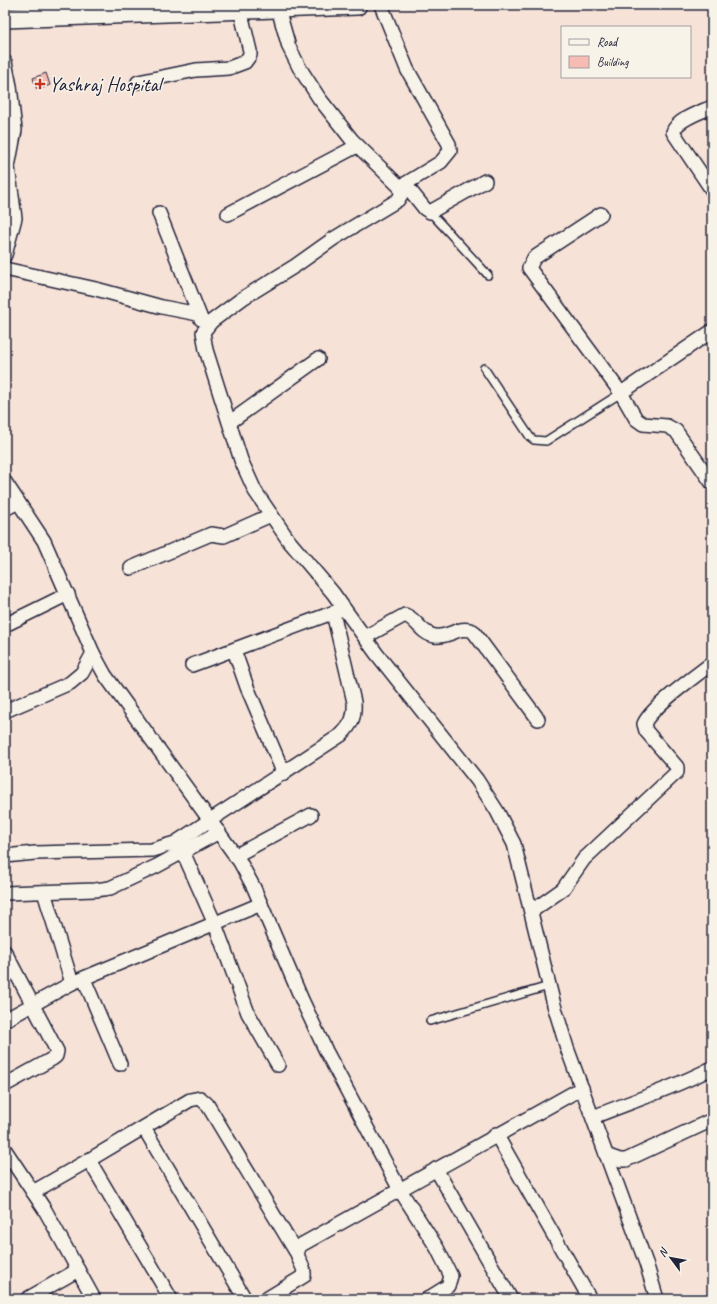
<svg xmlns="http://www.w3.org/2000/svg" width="717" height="1304" font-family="Caveat,sans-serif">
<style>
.building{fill:#f6bbb2;stroke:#22223b}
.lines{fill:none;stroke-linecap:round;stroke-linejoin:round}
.lane-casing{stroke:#22223b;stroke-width:10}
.street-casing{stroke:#22223b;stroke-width:16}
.secondary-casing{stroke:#22223b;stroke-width:22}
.lane{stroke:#f7f3e8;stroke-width:7}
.street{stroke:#f7f3e8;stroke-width:13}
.secondary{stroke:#f7f3e8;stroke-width:19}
.poi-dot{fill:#c8321e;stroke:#f7f3e8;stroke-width:1.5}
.labels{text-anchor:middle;stroke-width:3;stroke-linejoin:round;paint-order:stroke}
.poi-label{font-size:20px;fill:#22223b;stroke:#f7f3e8;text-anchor:start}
</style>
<rect width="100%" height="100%" fill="#f7e2d8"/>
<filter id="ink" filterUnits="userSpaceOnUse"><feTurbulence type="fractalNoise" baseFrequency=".025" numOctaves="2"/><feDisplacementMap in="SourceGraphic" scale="8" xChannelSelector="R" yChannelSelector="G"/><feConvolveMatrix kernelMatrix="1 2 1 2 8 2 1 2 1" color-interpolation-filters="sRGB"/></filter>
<g filter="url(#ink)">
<path class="building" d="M46 73 50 85 37 90 33 78Z"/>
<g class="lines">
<defs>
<g id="lane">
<path d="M430 212 488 275"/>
<path d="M484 368 530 437 534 440 546 441 621 393"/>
<path d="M430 1021 549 986"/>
</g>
<g id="street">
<path d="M277 5 289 47 299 67 319 98 352 140 400 187 401 195 398 200 333 239 295 266 243 298 212 321 203 332 206 350 241 460 255 491 289 541 333 593 376 653 477 780 497 811 514 844 554 1005 567 1048 646 1263 657 1299"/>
<path d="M381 5 407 69 449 144 450 151 441 162 400 187"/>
<path d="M5 62 10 86 15 130 8 167 15 218 5 255"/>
<path d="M138 82 196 70 229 68 245 62 250 55V51L240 9"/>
<path d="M712 107C701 112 677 119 673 132L712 190"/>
<path d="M405 184 425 209 430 212 485 181"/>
<path d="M159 213 201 319"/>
<path d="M228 214 357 146"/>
<path d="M601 214 534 258 529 268 621 393 636 419 643 424 667 426 676 431 712 483"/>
<path d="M5 269 96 289 162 307 198 314"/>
<path d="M621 393 712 331"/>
<path d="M230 422 318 359"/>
<path d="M5 482 44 541 93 653 105 675 240 862 254 888 302 1000 326 1051 400 1190 437 1248 451 1276 448 1286 427 1299"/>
<path d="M5 509 18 502"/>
<path d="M131 568 211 534 224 536 271 515"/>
<path d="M5 625 68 594"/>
<path d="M365 637 405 615C417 619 421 634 435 636 449 638 459 625 473 631L538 719"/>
<path d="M234 650 247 687 284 774"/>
<path d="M192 665 340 610"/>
<path d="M5 711 70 683 82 673 93 653"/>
<path d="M183 852 215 924 248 1013 278 1065"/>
<path d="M5 856 35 853 152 850 175 843 341 735C352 724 355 717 354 702L333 613"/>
<path d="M235 856 311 815"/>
<path d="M44 892 72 983"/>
<path d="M5 893 95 890 110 888 157 866 219 832"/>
<path d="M532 911 563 889 584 859 677 772V767L646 731 644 724C651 707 696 676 712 663"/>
<path d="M5 952 57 1051 56 1056 52 1059 5 1085"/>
<path d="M84 979 120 1064"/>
<path d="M5 1020 72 983 261 904"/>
<path d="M593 1117C633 1101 674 1088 712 1068"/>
<path d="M144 1128 245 1299"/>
<path d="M496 1134 590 1299"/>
<path d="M5 1150 45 1210 94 1299"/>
<path d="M606 1155 620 1160H626L712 1120"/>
<path d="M89 1160 171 1299"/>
<path d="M436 1169 511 1299"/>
<path d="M33 1192 89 1160 190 1100 200 1098 207 1104 296 1252"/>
<path d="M27 1299 78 1270"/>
<path d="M266 1299 304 1276C306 1264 291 1257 301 1245L582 1088"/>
</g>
<path id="secondary" d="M5 18 357 5"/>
</defs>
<use href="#lane" class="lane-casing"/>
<use href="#street" class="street-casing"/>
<use href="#secondary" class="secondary-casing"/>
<use href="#lane" class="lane"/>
<use href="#street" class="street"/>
<use href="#secondary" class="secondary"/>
</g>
</g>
<path class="poi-dot" d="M38 78h4v4h4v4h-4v4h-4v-4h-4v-4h4z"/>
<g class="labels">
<g class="poi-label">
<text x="49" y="91">Yashraj Hospital</text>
</g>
</g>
<rect width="717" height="1304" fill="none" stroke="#f7f3e8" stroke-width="20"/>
<rect x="10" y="10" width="697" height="1284" fill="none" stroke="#22223b" stroke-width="1.5" filter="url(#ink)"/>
<rect x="561" y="26" width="130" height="52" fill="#f7f3e8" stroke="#a29fa3"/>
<rect x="569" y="39" width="20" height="6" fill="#f7f3e8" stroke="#a29fa3"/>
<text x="597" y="46" font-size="12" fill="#22223b">Road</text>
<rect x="569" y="56" width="20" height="12" fill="#f6bbb2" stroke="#a29fa3"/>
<text x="597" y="66" font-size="12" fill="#22223b">Building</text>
<g transform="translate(671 1258) rotate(302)" stroke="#f7f3e8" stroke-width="3" paint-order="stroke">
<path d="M0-3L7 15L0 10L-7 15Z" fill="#22223b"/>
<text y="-6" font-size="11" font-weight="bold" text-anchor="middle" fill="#22223b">N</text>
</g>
</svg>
